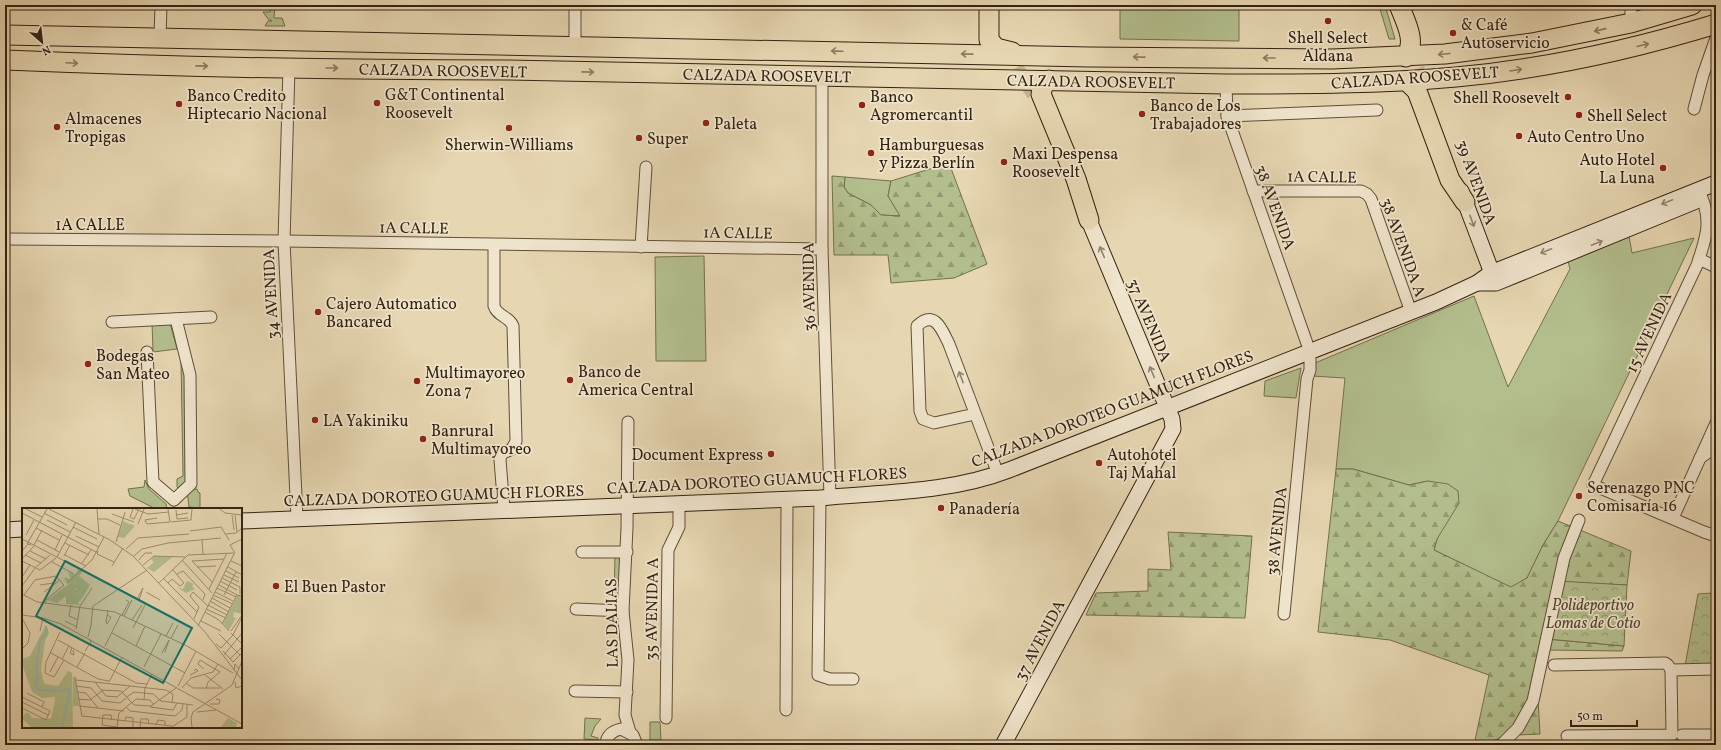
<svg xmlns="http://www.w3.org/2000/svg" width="1721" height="750" font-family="Vollkorn,serif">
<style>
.grass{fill:#b3be8d;stroke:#74704f}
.forest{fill:url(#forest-firs);stroke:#74704f}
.park{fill:url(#park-crowns);stroke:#74704f}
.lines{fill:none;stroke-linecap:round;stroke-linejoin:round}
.secondary-tunnel{stroke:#c2b291;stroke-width:15;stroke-dasharray:15 8;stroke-linecap:butt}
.street-casing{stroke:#604f39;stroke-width:13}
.secondary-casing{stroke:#342211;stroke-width:17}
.highway-casing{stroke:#342211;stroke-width:21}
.street{stroke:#efe4cc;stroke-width:11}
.secondary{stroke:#efe4cc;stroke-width:15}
.highway{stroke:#e6d6b1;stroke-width:19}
.oneway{stroke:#8d7c61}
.oneway2{stroke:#92836e}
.poi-dot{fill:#8f2418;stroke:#efe4cc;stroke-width:1.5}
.labels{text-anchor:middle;stroke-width:3.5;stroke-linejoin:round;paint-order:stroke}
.poi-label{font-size:16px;fill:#342211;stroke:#efe4cc;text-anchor:start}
.street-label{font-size:16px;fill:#342211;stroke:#efe4cc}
.park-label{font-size:16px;font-style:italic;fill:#544930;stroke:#efe4cc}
.inset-river{fill:none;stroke:#97b8b2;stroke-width:2}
.inset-road{fill:none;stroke:#9f8e71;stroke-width:1}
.view{fill:#0f766e;fill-opacity:0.15;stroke:#0f766e;stroke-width:2}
.inset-edge{fill:none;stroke:#342211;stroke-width:2}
</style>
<defs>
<pattern id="forest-firs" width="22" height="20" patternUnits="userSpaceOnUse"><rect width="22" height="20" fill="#b3be8d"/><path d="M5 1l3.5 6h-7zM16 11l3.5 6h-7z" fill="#929a72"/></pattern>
<pattern id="park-crowns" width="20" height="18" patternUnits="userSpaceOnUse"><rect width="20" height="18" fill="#b3be8d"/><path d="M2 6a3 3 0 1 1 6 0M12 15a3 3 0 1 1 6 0" fill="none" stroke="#929a72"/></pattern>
</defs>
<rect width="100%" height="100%" fill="#e6d6b1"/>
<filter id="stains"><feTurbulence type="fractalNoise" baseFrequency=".005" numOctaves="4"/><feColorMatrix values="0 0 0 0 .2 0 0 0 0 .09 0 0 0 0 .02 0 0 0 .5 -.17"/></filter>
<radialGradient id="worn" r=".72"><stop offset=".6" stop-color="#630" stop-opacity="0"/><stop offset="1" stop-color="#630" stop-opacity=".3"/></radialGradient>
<g class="grass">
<path d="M270 5H275L274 18H282L285 26H265L268 21H272L268 19 263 12H270Z"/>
<path d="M1120 5H1239V41L1120 39Z"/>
<path d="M1385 5 1395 39H1389L1380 9Z"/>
<path d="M845 177 891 181 888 196 901 216 881 215 871 205 848 193 844 187Z"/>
<path d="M1629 236 1632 253 1694 238 1558 521 1543 545 1527 578 1511 588 1434 550 1437 539 1444 524 1428 481 1409 485 1353 469H1336L1345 378 1312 376 1315 363 1474 296 1508 387 1570 269 1568 261Z"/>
<path d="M704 256 706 361H656L655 257Z"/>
<path d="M152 322 170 323 177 349 153 352Z"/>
<path d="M181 360 185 372 188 479 181 490 177 487V479L183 476Z"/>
<path d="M1301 368 1296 398 1264 396 1265 381Z"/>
<path d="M145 480 149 489 166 504 167 509H156L130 496 128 489 144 487Z"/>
<path d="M197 489 198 492 200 493V508L189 507 187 490Z"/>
<path d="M615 553 618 554 623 562 616 602 614 603Z"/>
<path d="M585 718 601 719 595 726 591 736 598 738V740L584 739Z"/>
<path d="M650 722H660L661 740H650Z"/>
</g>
<g class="forest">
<path d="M949 163 987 264 954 278 891 283 888 255H834L832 176 845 177 844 187 848 193 871 205 881 215 900 216 888 196 891 181Z"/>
<path d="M1336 469H1353L1409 485 1428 481 1448 484 1458 491 1459 503 1437 539 1434 550 1511 587 1527 578 1543 545 1558 521 1631 551 1627 585 1557 582 1547 639 1624 646 1622 651 1548 650 1536 663 1540 734C1528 735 1516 734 1504 737 1493 740 1485 745 1474 745L1489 675 1390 640 1318 632Z"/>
<path d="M1168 532 1252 536 1245 618 1086 615 1096 593 1148 591V569L1171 570Z"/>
</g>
<g class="park">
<path d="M1558 581 1627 585 1624 646 1547 639Z"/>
<path d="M1713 593 1716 600V664L1685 666 1698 594Z"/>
</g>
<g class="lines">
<g class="secondary-tunnel">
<path d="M1409 47 1425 90"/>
<path d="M1003 49 1034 94"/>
</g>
<defs>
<g id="street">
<path d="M575 5V48"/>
<path d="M1631 23V5"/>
<path d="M160 38 161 5"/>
<path d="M289 68 284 241 297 518"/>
<path d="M822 77V249L830 497"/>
<path d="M1226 84 1227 116 1310 352V370L1307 379 1284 614"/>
<path d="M1694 109 1703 75 1716 38"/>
<path d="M1227 116 1377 110"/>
<path d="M1698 189C1713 218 1707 236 1697 265L1593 485 1704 532 1716 536"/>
<path d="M1253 191H1361L1367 194 1371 199 1411 312"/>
<path d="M5 239 284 241 822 249"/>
<path d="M494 245V306C497 316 510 317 513 326L516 441 512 449 501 454 500 460 504 510"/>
<path d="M641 247 646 167"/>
<path d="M1699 259 1716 267"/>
<path d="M112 322 211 317"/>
<path d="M147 352 153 482 174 500"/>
<path d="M975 414 934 423 923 419 920 411 917 326C935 309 942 330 949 344L998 474"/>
<path d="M628 422 627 528 623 611 628 660 625 715 630 732"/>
<path d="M1700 458 1716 447"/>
<path d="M820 498 818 675 830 679H853"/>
<path d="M174 500 191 484 190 375 176 319"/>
<path d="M1673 518 1716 423"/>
<path d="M582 552H627"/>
<path d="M576 609 623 611"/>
<path d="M1554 665 1665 663 1668 665 1671 670 1672 735 1567 736"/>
<path d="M1671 670 1716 669"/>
<path d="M575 691 627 692"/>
<path d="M786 710 787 500"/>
<path d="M666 718 668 550 679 527V503"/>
<path d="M1682 735H1716"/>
<path d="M606 745C606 736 612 731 621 729L633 735 637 745"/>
<path d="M1501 745 1518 728 1533 701 1564 558 1579 520"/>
</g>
<g id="secondary">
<path d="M1461 191 1495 281"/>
<path d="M1477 283H1496L1696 201"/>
<path d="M241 521 820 498C883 492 949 493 1009 470L1436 302 1477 283 1491 273 1716 183"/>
<path d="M5 530 23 529"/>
<path d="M1003 745 1173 429 1172 419 1085 211"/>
</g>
<g id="highway">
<path d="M989 5V40L996 48 1012 52"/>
<path d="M1399 5C1405 21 1417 41 1406 57"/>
<path d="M5 35 1089 57 1332 59 1445 54 1532 43 1631 23 1692 5"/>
<path d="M5 60C172 67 339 70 506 70L1226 84C1303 84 1379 84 1456 77 1544 69 1631 50 1716 24"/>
<path d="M1049 80 1043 86 1041 94 1076 179 1089 220"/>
<path d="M1407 81 1417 91 1450 180 1465 202"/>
</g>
</defs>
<use href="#street" class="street-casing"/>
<use href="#secondary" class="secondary-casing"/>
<use href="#highway" class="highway-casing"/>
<use href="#street" class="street"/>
<use href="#secondary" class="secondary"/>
<use href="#highway" class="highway"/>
</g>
<defs><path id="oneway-shaft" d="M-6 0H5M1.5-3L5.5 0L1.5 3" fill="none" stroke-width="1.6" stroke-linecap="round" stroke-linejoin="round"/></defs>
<g class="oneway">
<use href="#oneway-shaft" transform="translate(1600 30) rotate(167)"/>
<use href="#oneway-shaft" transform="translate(1643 45) rotate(-14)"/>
<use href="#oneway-shaft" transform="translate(837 51) rotate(-178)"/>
<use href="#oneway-shaft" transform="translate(967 54) rotate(-179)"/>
<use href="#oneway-shaft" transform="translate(1444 54) rotate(175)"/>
<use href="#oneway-shaft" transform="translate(1139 57) rotate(-179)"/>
<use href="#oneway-shaft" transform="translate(1269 58) rotate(180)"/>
<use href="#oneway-shaft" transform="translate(72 63) rotate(3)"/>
<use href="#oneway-shaft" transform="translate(202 66) rotate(1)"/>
<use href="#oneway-shaft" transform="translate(332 68)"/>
<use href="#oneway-shaft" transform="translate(1516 70) rotate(-9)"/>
<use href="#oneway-shaft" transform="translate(588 72) rotate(1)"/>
</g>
<g class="oneway2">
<use href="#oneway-shaft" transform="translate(1667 202) rotate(158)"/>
<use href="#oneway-shaft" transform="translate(1472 221) rotate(70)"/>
<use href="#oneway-shaft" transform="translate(1597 243) rotate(-22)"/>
<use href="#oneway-shaft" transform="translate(1546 251) rotate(158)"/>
<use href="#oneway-shaft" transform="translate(1102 252) rotate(-113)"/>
<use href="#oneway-shaft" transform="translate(1152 372) rotate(-113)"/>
<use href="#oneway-shaft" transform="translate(961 377) rotate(-111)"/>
</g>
<g class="poi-dot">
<circle cx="1328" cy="21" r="4"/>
<circle cx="1453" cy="33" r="4"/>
<circle cx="1568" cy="97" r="4"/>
<circle cx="377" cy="103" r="4"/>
<circle cx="179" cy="104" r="4"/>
<circle cx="862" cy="105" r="4"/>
<circle cx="1142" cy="114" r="4"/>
<circle cx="1579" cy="115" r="4"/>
<circle cx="706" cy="123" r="4"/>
<circle cx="57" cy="127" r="4"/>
<circle cx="509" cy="128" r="4"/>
<circle cx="1519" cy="136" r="4"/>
<circle cx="639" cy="138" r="4"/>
<circle cx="871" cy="153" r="4"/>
<circle cx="1004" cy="162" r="4"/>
<circle cx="1663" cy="168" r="4"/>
<circle cx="318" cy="312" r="4"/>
<circle cx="88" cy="364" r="4"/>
<circle cx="570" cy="380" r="4"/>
<circle cx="417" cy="381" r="4"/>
<circle cx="315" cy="420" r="4"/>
<circle cx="423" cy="439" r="4"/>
<circle cx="771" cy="454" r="4"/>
<circle cx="1099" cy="463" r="4"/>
<circle cx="1579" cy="496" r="4"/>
<circle cx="941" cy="508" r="4"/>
<circle cx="276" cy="586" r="4"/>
</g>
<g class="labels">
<g class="poi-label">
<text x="1461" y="30">&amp; Café<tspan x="1461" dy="18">Autoservicio</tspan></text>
<text x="1328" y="43" text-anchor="middle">Shell Select<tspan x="1328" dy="18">Aldana</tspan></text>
<text x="385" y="100">G&amp;T Continental<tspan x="385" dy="18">Roosevelt</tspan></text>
<text x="187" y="101">Banco Credito<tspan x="187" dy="18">Hiptecario Nacional</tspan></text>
<text x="870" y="102">Banco<tspan x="870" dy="18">Agromercantil</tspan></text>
<text x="1560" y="103" text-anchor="end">Shell Roosevelt</text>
<text x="1150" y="111">Banco de Los<tspan x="1150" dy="18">Trabajadores</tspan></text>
<text x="1587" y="121">Shell Select</text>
<text x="65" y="124">Almacenes<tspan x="65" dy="18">Tropigas</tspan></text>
<text x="714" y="129">Paleta</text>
<text x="1527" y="142">Auto Centro Uno</text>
<text x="647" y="144">Super</text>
<text x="509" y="150" text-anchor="middle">Sherwin-Williams</text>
<text x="879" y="150">Hamburguesas<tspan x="879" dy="18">y Pizza Berlín</tspan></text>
<text x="1012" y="159">Maxi Despensa<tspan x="1012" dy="18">Roosevelt</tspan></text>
<text x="1655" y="165" text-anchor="end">Auto Hotel<tspan x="1655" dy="18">La Luna</tspan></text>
<text x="326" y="309">Cajero Automatico<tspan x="326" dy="18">Bancared</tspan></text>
<text x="96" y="361">Bodegas<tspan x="96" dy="18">San Mateo</tspan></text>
<text x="578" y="377">Banco de<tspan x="578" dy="18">America Central</tspan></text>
<text x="425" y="378">Multimayoreo<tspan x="425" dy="18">Zona 7</tspan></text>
<text x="323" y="426">LA Yakiniku</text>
<text x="431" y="436">Banrural<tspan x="431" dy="18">Multimayoreo</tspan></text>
<text x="763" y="460" text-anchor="end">Document Express</text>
<text x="1107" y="460">Autohotel<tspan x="1107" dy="18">Taj Mahal</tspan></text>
<text x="1587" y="493">Serenazgo PNC<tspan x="1587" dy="18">Comisaría 16</tspan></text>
<text x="949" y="514">Panadería</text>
<text x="284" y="592">El Buen Pastor</text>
</g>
<g class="street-label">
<text transform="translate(443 70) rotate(1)" y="6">CALZADA ROOSEVELT</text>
<text transform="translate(767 75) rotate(1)" y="6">CALZADA ROOSEVELT</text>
<text transform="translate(1415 77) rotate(-4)" y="6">CALZADA ROOSEVELT</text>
<text transform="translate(1091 81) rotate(1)" y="6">CALZADA ROOSEVELT</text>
<text transform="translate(1322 176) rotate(1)" y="6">1A CALLE</text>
<text transform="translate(1477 182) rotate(70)" y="6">39 AVENIDA</text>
<text transform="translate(1276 207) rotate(70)" y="6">38 AVENIDA</text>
<text x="90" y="230">1A CALLE</text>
<text transform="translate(414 227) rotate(1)" y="6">1A CALLE</text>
<text transform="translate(738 232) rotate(1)" y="6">1A CALLE</text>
<text transform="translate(1404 247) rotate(70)" y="6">38 AVENIDA A</text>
<text transform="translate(808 287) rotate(-91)" y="6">36 AVENIDA</text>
<text transform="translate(270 294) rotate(-93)" y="6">34 AVENIDA</text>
<text transform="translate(1150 320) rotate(67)" y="6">37 AVENIDA</text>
<text transform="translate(1648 332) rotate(-65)" y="6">15 AVENIDA</text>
<text transform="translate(1112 408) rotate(-21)" y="6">CALZADA DOROTEO GUAMUCH FLORES</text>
<text transform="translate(757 480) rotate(-3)" y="6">CALZADA DOROTEO GUAMUCH FLORES</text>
<text transform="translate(434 495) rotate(-2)" y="6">CALZADA DOROTEO GUAMUCH FLORES</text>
<text transform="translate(1276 531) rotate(-84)" y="6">38 AVENIDA</text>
<text transform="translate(651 609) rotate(-89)" y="6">35 AVENIDA A</text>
<text transform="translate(611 623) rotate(-91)" y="6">LAS DALIAS</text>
<text transform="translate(1039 640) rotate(-62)" y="6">37 AVENIDA</text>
</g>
<g class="park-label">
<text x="1593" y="610">Polideportivo<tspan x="1593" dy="18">Lomas de Cotio</tspan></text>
</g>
</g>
<g transform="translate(22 508)">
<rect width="220" height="220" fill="#e6d6b1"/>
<path d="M101 13 113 18 102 30 96 29ZM132 48H152L132 64 125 60 132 54 129 51ZM51 73 57 79 53 81 54 84 61 89 56 95 58 97 44 96V88L35 95 25 92Z" fill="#b3be8d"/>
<path d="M56 61 62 62 57 68 68 77 61 89 53 83 56 79 52 73 46 76 42 71 44 69 49 72 46 64 53 67ZM24 117 27 125 23 133 19 161 21 172 23 176 36 178 46 163 50 165 51 219H9L0 210 4 205H7L10 210 29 211 32 198 33 189 20 190 10 184 0 156V151L8 148Z" fill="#b3be8d"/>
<path d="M165 73 172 76 170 78 173 81 164 85 155 79 161 81ZM216 87 220 88V106L212 104 211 109 214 110 207 122 201 115ZM51 169H53L57 198H51ZM206 210 215 215 214 219H199Z" fill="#b3be8d"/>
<path class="inset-river" d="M24 118 25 125 18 132 14 163 16 170 13 176 18 182 40 183 46 181 48 183 40 219"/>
<path class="inset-road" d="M4 1 20 9M27 1 88 32 111 48 183 124 220 172M75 1 77 26M111 1 108 9 112 11 117 1M113 1 126 6 147 4M198 1 203 5 220 7M154 2 155 11 166 10M0 5 74 44M22 5 45 17M90 6 112 14M154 7 166 5M210 7 212 22M213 7 215 24M76 11H85L98 17M25 12 48 24M123 12 125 16 148 14 146 1M123 12 135 10M149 14 169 12 170 1M116 16 122 1M51 19 75 31M199 19 207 32M14 20 37 32M168 23 199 19M204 26 214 25 220 20M4 27 12 12M54 28 77 39M0 31 60 62M15 32 37 44M180 32 181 46M94 34 103 4M43 35 67 47M5 36 25 1M12 37 20 22M104 41 116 30 167 26M33 42 40 27M0 43 6 36 9 37M8 43 24 51M76 43 75 46 92 54M213 45 208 37 220 31M3 47 19 55M43 47 64 58M42 48 48 37M112 48 120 41 146 35 199 30M35 49 54 14M0 51 12 38M117 52 123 45H130M160 52 190 85M0 53 18 62 34 50M170 53 202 51M170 53 190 74M209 53 220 58M30 54 52 66M60 55 69 42M121 57 132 48 163 49M90 58 101 40M175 59 194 58M206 59 220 67M204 63 217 70M155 66 161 63 183 86 181 92M202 67 217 74M0 69 8 57M141 70 175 104M200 70 218 79V86M198 73 215 82M45 75 70 52 82 29M137 75 166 47 213 45M146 75 150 71 158 78 162 75 150 61M18 77 32 75M197 77 215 87M0 78 13 60 28 47M195 80 214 89M187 81 205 45M22 84 38 72M124 84 138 92M193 84 211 93M0 86 15 94 93 104 165 138 211 165M2 87 13 72 34 68 42 77 25 91 23 95M191 87 211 96M202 87 214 64M190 90 208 100M115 91 121 80 117 92M188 93 207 104M49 97 47 108 56 112M186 97 205 107M184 101 204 110M183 104 197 112 207 123M0 107 21 110 39 116 220 216M85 107 89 109 85 116 84 114V113L86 102M100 107 107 94 104 92M102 108 110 92M0 110 8 125 6 135 0 141M172 111 177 99 168 88 171 84 186 98M110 112 120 97M43 113 55 119M179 113 199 123M200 116 215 87 220 88M69 117 71 98 125 62M176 118 212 46M111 120 123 97M54 121 58 98 70 80M18 123 21 110M209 123 220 107M38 124 24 154 23 165 32 169 42 152M90 125 163 165M209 125 220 136M197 126 218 147M144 128 151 115M66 129 69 117M149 130 156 117M36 132 114 175 125 176M194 136 199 140 211 127 220 109M83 138 99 106M114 138 123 118M50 140 48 145 52 147 51 142M63 143 69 134 67 131M201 143 211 154 220 145M143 144 147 132M29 145 76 171 87 173M140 145 147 132M202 147 220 125M40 151 47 138M208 151 220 139M178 152 198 164 186 174 184 181M178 152 176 156 182 161M55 159 63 145M122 159 139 126M212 162 213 156 217 161M28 164 36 149M168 167 176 163 174 161 172 163M183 167 201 181M53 169 60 208 150 218M54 172 144 182 151 186 150 195M73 174 84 188 95 189 108 178M87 174 100 149M213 174 214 180 220 178M164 175 171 180H198M54 178 69 180 80 193 98 195 104 190M156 178 174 143M160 180 169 170 191 164 196 156M79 182 99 183 112 197 129 198 154 180M55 184 64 185 76 200M5 185 22 194 20 199M0 189 28 203 24 212 0 200M105 189 112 184 131 186 139 193 171 197M56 191 68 192 80 183M122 192 123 180 130 166M0 194 26 207M110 195 114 191 128 192 132 197M188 196H197L198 192 194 191M57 198 102 203M128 199 151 202 155 195M105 200 108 203 153 208 160 202 161 196M175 204 194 202M90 212 89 207H81L80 217 95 219M103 213 104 209 111 210V219M134 217 136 212 143 213V217M95 219 97 205 109 195M118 219 119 211H126L127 216M150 219 165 209V196M170 219 169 210 171 204 210 177 220 153"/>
<path class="view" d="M43 53 170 120 141 175 14 108Z"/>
<rect width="220" height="220" class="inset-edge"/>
</g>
<rect width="1721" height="750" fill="none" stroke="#e6d6b1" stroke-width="20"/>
<rect x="6" y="6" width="1709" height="738" fill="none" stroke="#342211" stroke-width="2"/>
<rect x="10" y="10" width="1701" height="730" fill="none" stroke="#342211"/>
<g transform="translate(42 42) rotate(152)" stroke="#efe4cc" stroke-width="3" paint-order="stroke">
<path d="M0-3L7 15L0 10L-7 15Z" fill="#342211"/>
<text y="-6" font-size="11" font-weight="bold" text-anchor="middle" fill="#342211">N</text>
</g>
<path d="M1571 720v6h66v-6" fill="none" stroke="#342211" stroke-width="2"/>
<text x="1577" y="720" font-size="12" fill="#342211" stroke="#efe4cc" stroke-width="3" paint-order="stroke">50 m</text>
<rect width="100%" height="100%" filter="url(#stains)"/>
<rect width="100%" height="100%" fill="url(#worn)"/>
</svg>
